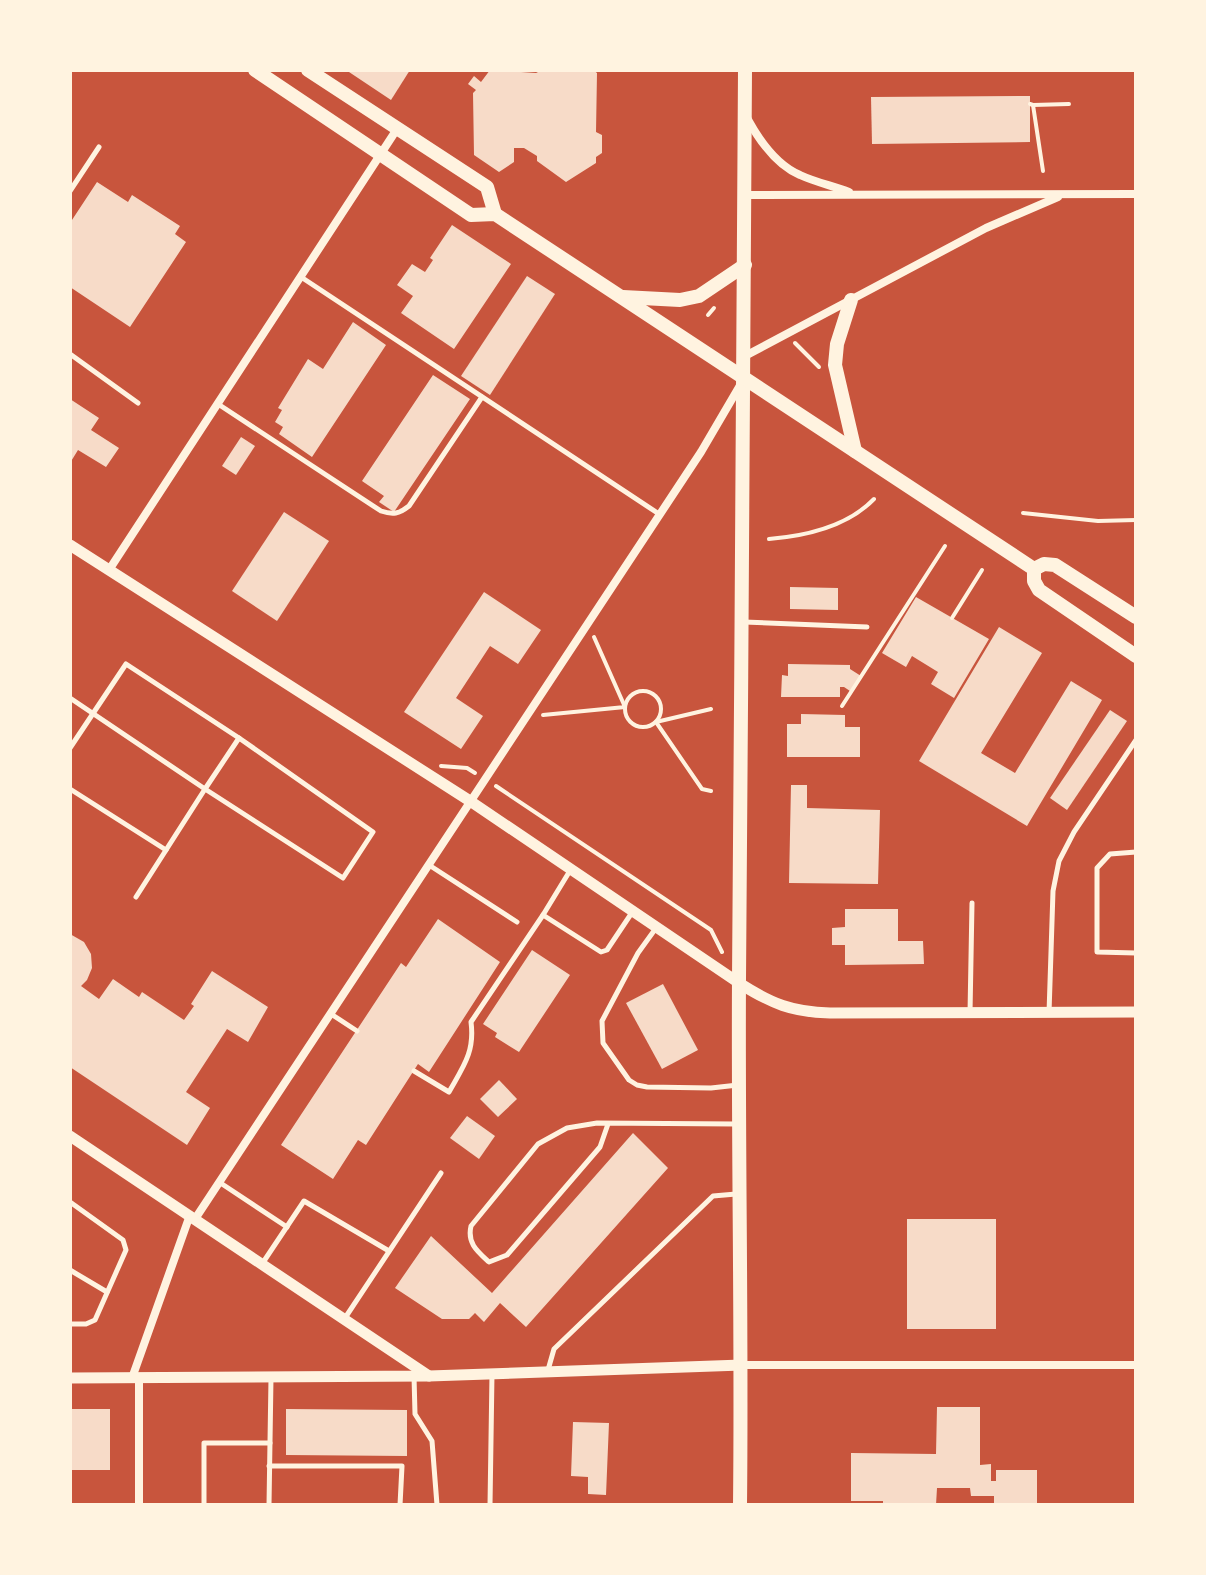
<svg xmlns="http://www.w3.org/2000/svg" width="1206" height="1575" font-family="Signika,sans-serif">
<style>
.building{fill:#f7dbc8}
.lines{fill:none;stroke-linecap:round;stroke-linejoin:round}
.path{stroke:#fff3e0;stroke-width:4}
.service{stroke:#fff3e0;stroke-width:5}
.minor{stroke:#fff3e0;stroke-width:8}
.tertiary{stroke:#fff3e0;stroke-width:11}
.secondary{stroke:#fff3e0;stroke-width:14}
.primary{stroke:#fff3e0;stroke-width:14}
</style>
<rect width="100%" height="100%" fill="#c8553d"/>
<g class="building">
<path d="M346 70H410L391 100Z"/>
<path d="M490 70H521V72L536 73 542 70H593L597 73 596 132 602 135V153L596 157V163L566 182 537 161V156L524 148H514V162L499 172 474 155 473 93 476 90 468 84 474 76 481 82Z"/>
<path d="M1030 96V142L872 144 871 97Z"/>
<path d="M97 182 128 202 132 195 180 226 175 234 186 242 130 327 70 287V223Z"/>
<path d="M452 225 511 264 454 349 401 313 413 296 397 285 412 264 425 272 433 260 430 258Z"/>
<path d="M527 276 555 294 490 395 461 376Z"/>
<path d="M353 322 386 345 312 457 279 434 283 427 275 422 282 410 278 408 308 359 323 369Z"/>
<path d="M433 375 470 399 394 512 379 502 384 496 362 481Z"/>
<path d="M70 399 99 418 91 430 119 448 106 467 78 450 70 463Z"/>
<path d="M241 437 255 446 236 475 222 466Z"/>
<path d="M284 512 329 541 277 621 232 591Z"/>
<path d="M790 587 838 588V610L790 609Z"/>
<path d="M484 592 541 630 518 664 490 646 456 698 483 716 461 749 404 712Z"/>
<path d="M916 597 989 639 954 698 931 684 938 672 912 656 906 667 882 653Z"/>
<path d="M999 627 1042 653 981 753 1015 773 1071 681 1102 700 1027 826 919 761Z"/>
<path d="M788 664 850 665V669L861 676 850 691 844 687H840V697H781L782 675 788 676Z"/>
<path d="M1110 710 1127 721 1067 810 1050 798Z"/>
<path d="M801 714 845 715V727H860V757H787V724H801Z"/>
<path d="M791 785H807V808L880 810 878 884 789 883Z"/>
<path d="M845 909H898V941H923L924 964 845 965V945H832V928L845 927Z"/>
<path d="M438 919 500 962 429 1072 418 1064 366 1145 358 1140 333 1179 281 1145 401 963 406 967Z"/>
<path d="M70 934 84 942 91 954 92 968 87 980 81 986 99 999 113 979 139 997 142 992 184 1020 194 1006 191 1004 212 971 268 1007 248 1042 227 1029 186 1092 210 1108 187 1145 70 1067Z"/>
<path d="M532 950 570 975 519 1052 495 1037 497 1033 483 1024Z"/>
<path d="M663 984 698 1050 662 1069 626 1003Z"/>
<path d="M499 1080 517 1099 498 1117 480 1099Z"/>
<path d="M467 1116 495 1136 479 1159 450 1138Z"/>
<path d="M633 1133 668 1168 526 1327 500 1303 484 1322 475 1313 469 1319H442L395 1288 431 1236 492 1293Z"/>
<rect x="907" y="1219" width="89" height="110"/>
<path d="M937 1407H980V1465L991 1464V1481H996V1470H1037V1505H994V1496H971L970 1488H937L936 1505H883V1501H851V1453L936 1454Z"/>
<rect x="70" y="1409" width="40" height="61"/>
<path d="M286 1409 407 1410V1456L286 1455Z"/>
<path d="M573 1422 609 1423 606 1495 588 1494V1477L571 1476Z"/>
</g>
<g class="lines">
<g class="path">
<path d="M1030 104 1033 105 1043 171"/>
<path d="M1033 105 1069 104"/>
<path d="M708 315 714 308"/>
<path d="M795 343 819 367"/>
<path d="M1023 513 1098 521 1136 520"/>
<path d="M769 539C806 536 847 527 874 499"/>
<path d="M952 618 982 570"/>
<circle cx="643" cy="709" r="18"/>
<path d="M842 706 945 546"/>
<path d="M543 715 625 707 594 637"/>
<path d="M441 766 467 768 475 773"/>
<path d="M496 786 711 930 722 952"/>
<path d="M711 791 702 789 656 722 711 709"/>
</g>
<g class="service">
<path d="M70 191 99 147"/>
<path d="M301 277 659 514"/>
<path d="M70 354 138 403"/>
<path d="M218 404 381 511C393 515 399 514 409 506L482 397"/>
<path d="M744 622 867 627"/>
<path d="M70 698 205 789 136 897"/>
<path d="M239 738 373 832 343 878 205 789Z"/>
<path d="M70 748 126 664 239 738"/>
<path d="M70 789 166 850"/>
<path d="M1136 852 1110 854 1097 868V952L1136 953"/>
<path d="M429 865 517 922"/>
<path d="M543 915 601 952 607 950 633 911"/>
<path d="M656 928 638 953 602 1021 603 1043 629 1080 637 1085 647 1087 711 1088 738 1085"/>
<path d="M970 1013 972 903"/>
<path d="M1049 1013 1053 891 1059 861 1074 832 1136 740"/>
<path d="M331 1014 357 1031"/>
<path d="M414 1071 449 1092C463 1067 475 1052 471 1022L543 915 571 869"/>
<path d="M608 1124 600 1147 507 1255 489 1262C477 1251 467 1243 471 1226L538 1144 567 1128 597 1123 735 1124"/>
<path d="M219 1182 287 1227"/>
<path d="M70 1202 123 1240 126 1250 95 1320 86 1324H70"/>
<path d="M262 1264 304 1201 389 1251"/>
<path d="M70 1270 107 1292"/>
<path d="M345 1318 441 1173"/>
<path d="M548 1370 554 1349 713 1196 736 1194"/>
<path d="M414 1376 415 1414 432 1441 437 1505"/>
<path d="M269 1466H402L400 1505"/>
<path d="M204 1505V1443H270"/>
<path d="M269 1505 271 1378"/>
<path d="M490 1505 492 1374"/>
</g>
<g class="minor">
<path d="M747 118C759 140 776 165 800 175 815 182 833 186 849 192"/>
<path d="M745 195 1136 194"/>
<path d="M745 356 986 228 1058 197"/>
<path d="M109 570 397 129"/>
<path d="M195 1219 701 452 742 382"/>
<path d="M742 1365H1136"/>
<path d="M132 1378 190 1215"/>
<path d="M139 1505V1378"/>
</g>
<g class="tertiary">
<path d="M70 545 470 801 739 983C772 1004 792 1012 830 1013L1136 1012"/>
<path d="M70 1136 429 1376"/>
<path d="M70 1378 429 1376 742 1365"/>
</g>
<path class="secondary" d="M740 1505C742 1330 738 1154 739 979 741 676 744 373 745 70"/>
<g class="primary">
<path d="M255 70 471 215 495 214 1034 569"/>
<path d="M308 70 487 187 495 214"/>
<path d="M623 297 680 300 699 296 745 265"/>
<path d="M851 300 837 344 835 365 855 451"/>
<path d="M1034 569V581L1039 590 1136 656"/>
<path d="M1034 569 1044 564 1055 565 1136 617"/>
</g>
</g>
<rect width="1206" height="1575" fill="none" stroke="#fff3e0" stroke-width="144"/>
</svg>
